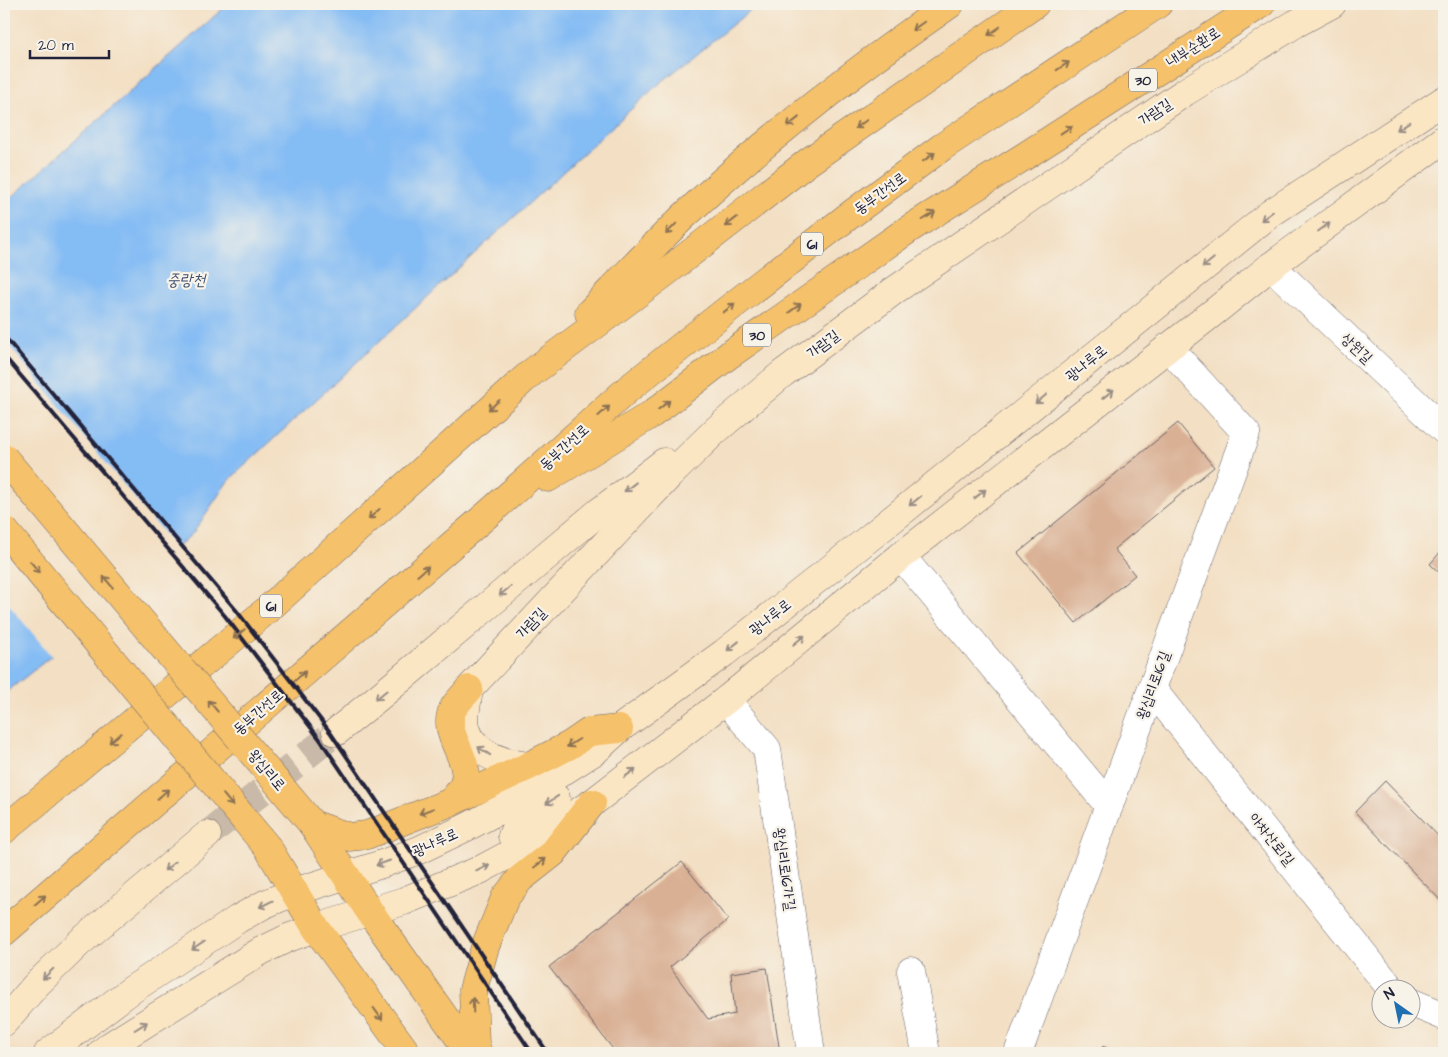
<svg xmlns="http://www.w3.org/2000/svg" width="1448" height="1057" font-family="'Architects Daughter','Poor Story',sans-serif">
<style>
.water{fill:#84bcf4;stroke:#536f98}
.pier{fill:#f3dfc3}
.building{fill:#d9b094}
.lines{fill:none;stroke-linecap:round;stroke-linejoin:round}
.secondary-tunnel{stroke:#c9b9a8;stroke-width:28;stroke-dasharray:28 14;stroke-linecap:butt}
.street-casing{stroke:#6b646b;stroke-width:29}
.secondary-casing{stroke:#6b646b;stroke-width:29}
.primary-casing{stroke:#6b646b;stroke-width:29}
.highway-casing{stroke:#6b646b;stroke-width:29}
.street{stroke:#fff;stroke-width:28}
.secondary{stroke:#fbe6c4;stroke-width:28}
.primary{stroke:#f5c16b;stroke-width:28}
.highway{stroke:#f5c16b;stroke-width:28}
.rail{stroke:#22223b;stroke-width:4}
.primary-bridge-casing{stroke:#6b646b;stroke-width:29;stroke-linecap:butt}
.primary-bridge{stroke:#f5c16b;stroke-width:28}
.oneway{stroke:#8c7253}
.oneway2{stroke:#998e86}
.labels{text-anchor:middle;stroke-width:4.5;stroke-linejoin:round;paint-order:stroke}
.shield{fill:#f7f3e8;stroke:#62616f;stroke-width:1}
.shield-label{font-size:14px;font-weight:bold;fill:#22223b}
.street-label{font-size:15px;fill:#22223b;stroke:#f7f3e8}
.water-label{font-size:16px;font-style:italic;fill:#3f5072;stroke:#f7f3e8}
</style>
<rect width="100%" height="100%" fill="#f7f3e8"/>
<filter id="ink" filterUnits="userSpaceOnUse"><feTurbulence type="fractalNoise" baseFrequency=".02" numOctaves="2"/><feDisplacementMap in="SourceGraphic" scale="10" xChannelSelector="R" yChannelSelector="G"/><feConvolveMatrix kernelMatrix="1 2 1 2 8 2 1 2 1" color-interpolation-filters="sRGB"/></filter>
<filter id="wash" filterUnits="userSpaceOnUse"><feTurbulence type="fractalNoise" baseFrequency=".0096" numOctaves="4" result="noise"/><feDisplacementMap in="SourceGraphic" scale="20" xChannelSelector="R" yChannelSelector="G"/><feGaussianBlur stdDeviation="1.12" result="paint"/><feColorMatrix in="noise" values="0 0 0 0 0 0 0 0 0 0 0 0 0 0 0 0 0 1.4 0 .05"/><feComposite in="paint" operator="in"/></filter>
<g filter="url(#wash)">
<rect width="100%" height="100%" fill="#f3dfc3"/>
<path class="water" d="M228 4H758L653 89 228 481 193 533 54 654 4 694V204Z"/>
<path class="pier" d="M4 339 178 550 53 658 4 599Z"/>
<g id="blocks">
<g class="building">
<path d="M1178 423 1214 467 1114 549 1135 575 1076 623 1018 553Z"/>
<path d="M1444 548V577L1430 564Z"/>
<path d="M1385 781 1444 842V904L1355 812Z"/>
<path d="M682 862 728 920 670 967 708 1019 735 1014 731 973 767 968 780 1053H616L549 967Z"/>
<path d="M1103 1046 1116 1053H1099Z"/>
</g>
</g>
</g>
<g filter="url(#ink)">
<use href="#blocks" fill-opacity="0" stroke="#6b646b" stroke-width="1"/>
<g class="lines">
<path class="secondary-tunnel" d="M207 835 336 732"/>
<defs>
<g id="street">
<path d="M1271 266 1444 430"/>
<path d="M901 556 1109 806"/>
<path d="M1152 689 1392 990"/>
<path d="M726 700 767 749 811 1053"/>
<path d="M911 971 926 1053"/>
<path d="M1410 1002 1444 1016"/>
<path d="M1018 1053 1246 433 1168 347"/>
</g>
<g id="secondary">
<path d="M336 732 402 678 600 511 664 462"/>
<path d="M529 766C502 763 467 753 465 720 465 710 468 699 469 689L668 477 715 431 782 374 895 290 1185 92 1295 24 1332 4"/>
<path d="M519 849 512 836 517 823 556 798"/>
<path d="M4 1022 36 985 79 943 207 835"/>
<path d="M48 1053 130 991 238 919 265 904 294 892 382 864 419 850 469 826 516 801 595 751 619 729 724 653 863 543 1271 213 1444 100"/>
<path d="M101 1053 111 1045 261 951 288 938 316 928 404 901 480 870 532 842 592 803 726 700 901 556 1219 308 1271 266 1444 139"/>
</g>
<g id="primary">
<path d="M451 802C455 797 460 792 463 786 474 763 444 738 451 714 453 705 464 696 469 689"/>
<path d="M312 824 349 837 367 835 451 802 529 766 570 745 589 732 619 729"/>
<path d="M312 824 370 912 470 1053"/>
<path d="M268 848 316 928 407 1053"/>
<path d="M478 1053 475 1044 473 990 485 947 505 898 520 879 553 853 592 803"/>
</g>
<g id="highway">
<path d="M589 313C620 281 651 248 683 217 766 139 857 69 950 4"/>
<path d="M548 478 652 414 729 355 909 229 1025 156 1261 4"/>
<path d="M4 830 267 610 531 373 665 273 808 162 1035 4"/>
<path d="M4 932 489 513 628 389 727 310 846 218 942 147 1158 4"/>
</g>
</defs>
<use href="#street" class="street-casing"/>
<use href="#secondary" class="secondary-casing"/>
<use href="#primary" class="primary-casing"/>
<use href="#highway" class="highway-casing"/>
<use href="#street" class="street"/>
<use href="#secondary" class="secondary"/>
<use href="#primary" class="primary"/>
<use href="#highway" class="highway"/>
<g class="rail">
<path d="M4 336 236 610 330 732 548 1053"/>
<path d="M4 356 225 616 319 738 532 1053"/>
</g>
<defs>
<g id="primary-bridge">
<path d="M4 458 312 824"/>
<path d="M4 530 268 848"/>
</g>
</defs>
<use href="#primary-bridge" class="primary-bridge-casing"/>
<use href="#primary-bridge" class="primary-bridge"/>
</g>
<defs><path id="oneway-shaft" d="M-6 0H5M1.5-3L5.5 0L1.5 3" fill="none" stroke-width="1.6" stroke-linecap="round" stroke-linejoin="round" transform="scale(1.25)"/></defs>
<g class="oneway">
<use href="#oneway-shaft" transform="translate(918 26) rotate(145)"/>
<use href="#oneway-shaft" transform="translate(994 31) rotate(145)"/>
<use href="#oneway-shaft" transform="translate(1063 66) rotate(-33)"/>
<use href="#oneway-shaft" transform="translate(793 122) rotate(142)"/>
<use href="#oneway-shaft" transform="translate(861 124) rotate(145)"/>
<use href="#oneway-shaft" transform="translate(1066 130) rotate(-33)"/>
<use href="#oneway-shaft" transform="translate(929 157) rotate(-36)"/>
<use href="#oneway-shaft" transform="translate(929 216) rotate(-32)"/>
<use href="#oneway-shaft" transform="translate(731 222) rotate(142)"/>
<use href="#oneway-shaft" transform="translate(671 229) rotate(134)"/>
<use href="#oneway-shaft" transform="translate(729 308) rotate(-38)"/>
<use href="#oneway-shaft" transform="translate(795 308) rotate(-36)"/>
<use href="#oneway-shaft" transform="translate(494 405) rotate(138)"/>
<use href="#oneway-shaft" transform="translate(664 405) rotate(-38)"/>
<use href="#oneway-shaft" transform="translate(604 411) rotate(-42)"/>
<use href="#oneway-shaft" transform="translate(374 514) rotate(138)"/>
<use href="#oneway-shaft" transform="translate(35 567) rotate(50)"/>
<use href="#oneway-shaft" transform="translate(423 571) rotate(-41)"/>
<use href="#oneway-shaft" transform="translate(108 582) rotate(-130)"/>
<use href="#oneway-shaft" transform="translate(239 634) rotate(140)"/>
<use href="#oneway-shaft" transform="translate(300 676) rotate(-41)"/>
<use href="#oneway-shaft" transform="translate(213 706) rotate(-130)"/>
<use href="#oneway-shaft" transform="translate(115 738) rotate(140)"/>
<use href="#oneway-shaft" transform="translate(573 743) rotate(148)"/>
<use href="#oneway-shaft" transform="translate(163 794) rotate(-41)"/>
<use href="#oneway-shaft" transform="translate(228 800) rotate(50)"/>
<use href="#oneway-shaft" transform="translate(426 811) rotate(159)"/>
<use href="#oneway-shaft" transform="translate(540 863) rotate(-37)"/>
<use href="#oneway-shaft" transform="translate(40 900) rotate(-41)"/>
<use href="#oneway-shaft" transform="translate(473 1005) rotate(-92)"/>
<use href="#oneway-shaft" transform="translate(378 1014) rotate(54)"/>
</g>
<g class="oneway2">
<use href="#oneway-shaft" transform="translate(1403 126) rotate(147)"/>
<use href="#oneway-shaft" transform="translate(1267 216) rotate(143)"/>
<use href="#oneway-shaft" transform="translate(1324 227) rotate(-37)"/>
<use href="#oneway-shaft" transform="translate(1208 263) rotate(141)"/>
<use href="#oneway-shaft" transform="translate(1108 394) rotate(-38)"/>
<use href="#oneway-shaft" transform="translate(1041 399) rotate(141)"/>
<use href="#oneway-shaft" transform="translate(630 487) rotate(142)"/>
<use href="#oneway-shaft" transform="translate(980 494) rotate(-38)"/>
<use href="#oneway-shaft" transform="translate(915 501) rotate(141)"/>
<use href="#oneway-shaft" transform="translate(505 591) rotate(140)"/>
<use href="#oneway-shaft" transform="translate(799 640) rotate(-39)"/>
<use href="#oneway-shaft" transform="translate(733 646) rotate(142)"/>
<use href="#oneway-shaft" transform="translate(381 695) rotate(141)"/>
<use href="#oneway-shaft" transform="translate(484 751) rotate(-146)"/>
<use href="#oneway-shaft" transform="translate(630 773) rotate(-38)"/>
<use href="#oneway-shaft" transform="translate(552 800) rotate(146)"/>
<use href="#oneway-shaft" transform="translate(383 863) rotate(161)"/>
<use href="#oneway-shaft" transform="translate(170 866) rotate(141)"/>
<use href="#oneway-shaft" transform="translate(483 868) rotate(-26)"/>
<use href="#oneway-shaft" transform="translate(266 904) rotate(154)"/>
<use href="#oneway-shaft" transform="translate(198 946) rotate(146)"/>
<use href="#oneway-shaft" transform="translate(48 974) rotate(136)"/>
<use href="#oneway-shaft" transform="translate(141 1026) rotate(-32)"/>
</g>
</g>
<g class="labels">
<g class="shield">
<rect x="1129" y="68.5" width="28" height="23" rx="4"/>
<rect x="801" y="232.5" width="22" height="23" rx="4"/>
<rect x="743" y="323.5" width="28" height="23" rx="4"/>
<rect x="260" y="594.5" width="22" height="23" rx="4"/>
</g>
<g class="shield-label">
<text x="1143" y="85">30</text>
<text x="812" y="249">61</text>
<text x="757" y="340">30</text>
<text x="271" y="611">61</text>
</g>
<g class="street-label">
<text transform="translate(1193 47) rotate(-33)" y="5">내부순환로</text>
<text transform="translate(1155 112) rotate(-34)" y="5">가람길</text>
<text transform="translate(880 193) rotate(-36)" y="5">동부간선로</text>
<text transform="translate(823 344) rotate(-37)" y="5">가람길</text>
<text transform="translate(1357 348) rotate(43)" y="5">상원길</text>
<text transform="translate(1086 363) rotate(-39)" y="5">광나루로</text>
<text transform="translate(564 447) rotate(-42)" y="5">동부간선로</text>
<text transform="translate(770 617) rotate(-38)" y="5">광나루로</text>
<text transform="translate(531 623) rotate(-47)" y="5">가람길</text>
<text transform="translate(1153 685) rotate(-70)" y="5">왕십리로16길</text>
<text transform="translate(258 712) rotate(-41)" y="5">동부간선로</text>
<text transform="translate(267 770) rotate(50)" y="5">왕십리로</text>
<text transform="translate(1272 839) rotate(51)" y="5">아차산로1길</text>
<text transform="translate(435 842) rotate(-24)" y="5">광나루로</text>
<text transform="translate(785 869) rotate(82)" y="5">왕십리로16가길</text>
</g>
<g class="water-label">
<text x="186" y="285">중랑천</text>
</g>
</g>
<rect width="1448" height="1057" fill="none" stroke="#f7f3e8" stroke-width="20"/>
<g transform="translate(1396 1004) rotate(327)"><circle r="24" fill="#f7f3e8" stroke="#a29fa3"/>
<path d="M0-4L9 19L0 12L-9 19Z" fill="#1f6fb2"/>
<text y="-8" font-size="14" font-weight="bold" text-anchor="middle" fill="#22223b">N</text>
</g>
<path d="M30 50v8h79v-8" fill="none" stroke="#22223b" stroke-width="2.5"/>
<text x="38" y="50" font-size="15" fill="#22223b" stroke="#f7f3e8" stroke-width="4" paint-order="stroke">20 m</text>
</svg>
